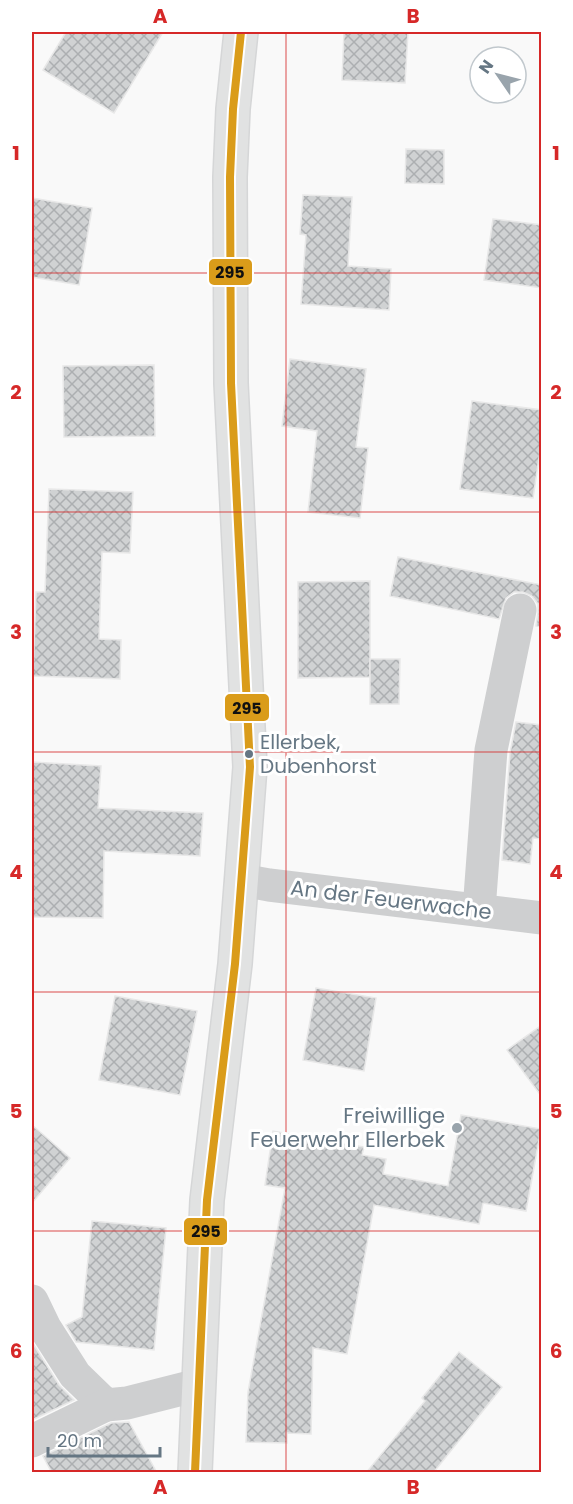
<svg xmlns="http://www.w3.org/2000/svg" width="573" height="1504" font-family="Poppins,sans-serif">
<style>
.building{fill:url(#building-cross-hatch);stroke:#e8e8e8;stroke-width:1.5}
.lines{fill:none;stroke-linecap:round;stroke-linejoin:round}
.major-casing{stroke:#d5d6d7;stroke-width:36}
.minor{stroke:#cecfd0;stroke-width:33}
.major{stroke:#e1e2e2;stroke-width:33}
.bus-1-casing{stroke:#fff;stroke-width:12}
.bus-1{stroke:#da9c1a;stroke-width:8}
.grid{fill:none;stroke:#d62828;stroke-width:1.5;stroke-opacity:0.55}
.bus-dot{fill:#657683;stroke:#fff;stroke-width:2}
.poi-dot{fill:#99a4ac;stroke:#fff;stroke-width:2}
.labels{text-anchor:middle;stroke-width:6;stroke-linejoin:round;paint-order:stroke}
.bus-label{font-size:20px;fill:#657683;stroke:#fff;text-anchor:start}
.street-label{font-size:21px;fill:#657683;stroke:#fff}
.poi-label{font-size:21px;fill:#657683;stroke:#fff;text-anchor:end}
.line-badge{stroke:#fff;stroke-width:2}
.pale-badge-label{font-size:16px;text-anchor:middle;font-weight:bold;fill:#111}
.neatline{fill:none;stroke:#d62828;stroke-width:2}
.grid-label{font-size:20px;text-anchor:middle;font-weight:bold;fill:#d62828}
</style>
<defs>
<pattern id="building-cross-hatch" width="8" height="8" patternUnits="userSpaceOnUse" patternTransform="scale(1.5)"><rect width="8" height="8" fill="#d0d2d3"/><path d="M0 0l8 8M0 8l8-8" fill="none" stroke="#acafb1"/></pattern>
</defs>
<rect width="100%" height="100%" fill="#f9f9f9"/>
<g class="building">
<path d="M66 32H163L114 113 43 70Z"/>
<path d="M344 32H408L405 83 342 80Z"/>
<path d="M406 149 444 150V184L405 183Z"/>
<path d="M303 195 352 197 348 266 391 269 389 310 301 304 306 235 300 234Z"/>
<path d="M32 198 92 208 79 285 32 277Z"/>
<path d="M493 219 542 225V288L484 280Z"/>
<path d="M290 359 366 369 356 447 368 448 360 518 308 512 317 431 282 426Z"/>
<path d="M154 365 155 436 64 437 63 366Z"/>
<path d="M472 401 542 410V438L533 498 460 489Z"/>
<path d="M49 489 133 492 130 553 102 552 99 639 121 640 120 679 33 676 36 592H45Z"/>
<path d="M398 557 542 585V627L536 626 538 613V604L532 596 523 592H514L506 598 499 619 390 596Z"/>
<path d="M370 581V677L298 678V582Z"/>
<path d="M370 659H400L399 704H370Z"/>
<path d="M516 722 542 725V839L533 838 530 864 502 860 510 753Z"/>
<path d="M32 762 101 766 98 808 203 813 200 856 104 851 103 918 32 917Z"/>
<path d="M316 988 376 998 364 1071 303 1060Z"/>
<path d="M115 996 197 1011 180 1095 99 1080Z"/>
<path d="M542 1025V1097L507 1050Z"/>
<path d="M461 1115 541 1129 526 1211 483 1203 479 1224 374 1205 347 1354 313 1348 311 1434 287 1433V1443L246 1442 248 1392 285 1188 265 1185 273 1131 364 1147 362 1155 386 1159 383 1174 448 1186Z"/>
<path d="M32 1125 70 1158 32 1203Z"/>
<path d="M92 1221 166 1228 154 1350 76 1342 66 1325 82 1317Z"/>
<path d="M32 1342 59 1385 74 1400 32 1420Z"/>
<path d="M459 1352 502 1387 433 1473H366L425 1401 422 1398Z"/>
<path d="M129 1422 157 1473H52L43 1456 111 1423Z"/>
</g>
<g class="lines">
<defs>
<path id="major" d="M195 1472 207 1200 235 964 250 767 231 383 230 177 233 109 241 32"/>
</defs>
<use href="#major" class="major-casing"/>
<g class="minor">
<path d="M241 880 269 885 542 918"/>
<path d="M479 910 491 750 520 610"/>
<path d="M32 1301 45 1328 75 1375 106 1405 127 1403 198 1385"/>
<path d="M32 1441 106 1405"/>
</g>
<use href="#major" class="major"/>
<defs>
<path id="bus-1" d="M195 1472 207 1200 235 964 250 767 231 383 230 177 233 109 241 32"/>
</defs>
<use href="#bus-1" class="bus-1-casing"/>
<use href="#bus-1" class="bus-1"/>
</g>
<path class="grid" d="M286 32V1472M32 273H542M32 512H542M32 752H542M32 992H542M32 1231H542"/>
<circle class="bus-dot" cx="249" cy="754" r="5"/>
<circle class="poi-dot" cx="457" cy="1128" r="6"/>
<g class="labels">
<g class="bus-label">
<text x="260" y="749">Ellerbek,<tspan x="260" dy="24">Dubenhorst</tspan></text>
</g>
<g class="street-label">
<text transform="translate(391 900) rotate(7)" y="7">An der Feuerwache</text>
</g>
<g class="poi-label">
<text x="445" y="1123">Freiwillige<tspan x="445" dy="24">Feuerwehr Ellerbek</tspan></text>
</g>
</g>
<g class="line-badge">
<rect x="208" y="258" width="45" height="28" rx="6" fill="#da9c1a"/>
<rect x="224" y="693" width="46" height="29" rx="6" fill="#da9c1a"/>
<rect x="183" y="1217" width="45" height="29" rx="6" fill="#da9c1a"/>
</g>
<g class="pale-badge-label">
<text x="230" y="278">295</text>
<text x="247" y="714">295</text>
<text x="206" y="1237">295</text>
</g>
<rect width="573" height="1504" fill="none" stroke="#ffffff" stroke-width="66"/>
<g transform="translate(498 75) rotate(305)"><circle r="28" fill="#ffffff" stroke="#c1c8cd" stroke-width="1.5"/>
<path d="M0-4.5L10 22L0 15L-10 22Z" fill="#99a4ac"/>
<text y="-9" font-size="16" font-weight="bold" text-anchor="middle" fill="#657683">N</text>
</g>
<path d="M48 1447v9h112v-9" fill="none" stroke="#657683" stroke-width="3"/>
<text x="57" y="1447" font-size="18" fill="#657683" stroke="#ffffff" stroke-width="4.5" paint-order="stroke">20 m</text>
<rect x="33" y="33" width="507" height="1438" class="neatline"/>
<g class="grid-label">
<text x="160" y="23">A</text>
<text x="413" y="23">B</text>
<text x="16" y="160">1</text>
<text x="556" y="160">1</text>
<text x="16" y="399">2</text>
<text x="556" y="399">2</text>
<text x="16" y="639">3</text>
<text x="556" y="639">3</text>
<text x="16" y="879">4</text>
<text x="556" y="879">4</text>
<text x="16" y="1118">5</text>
<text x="556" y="1118">5</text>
<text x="16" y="1358">6</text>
<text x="556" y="1358">6</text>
<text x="160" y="1494">A</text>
<text x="413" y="1494">B</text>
</g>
</svg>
